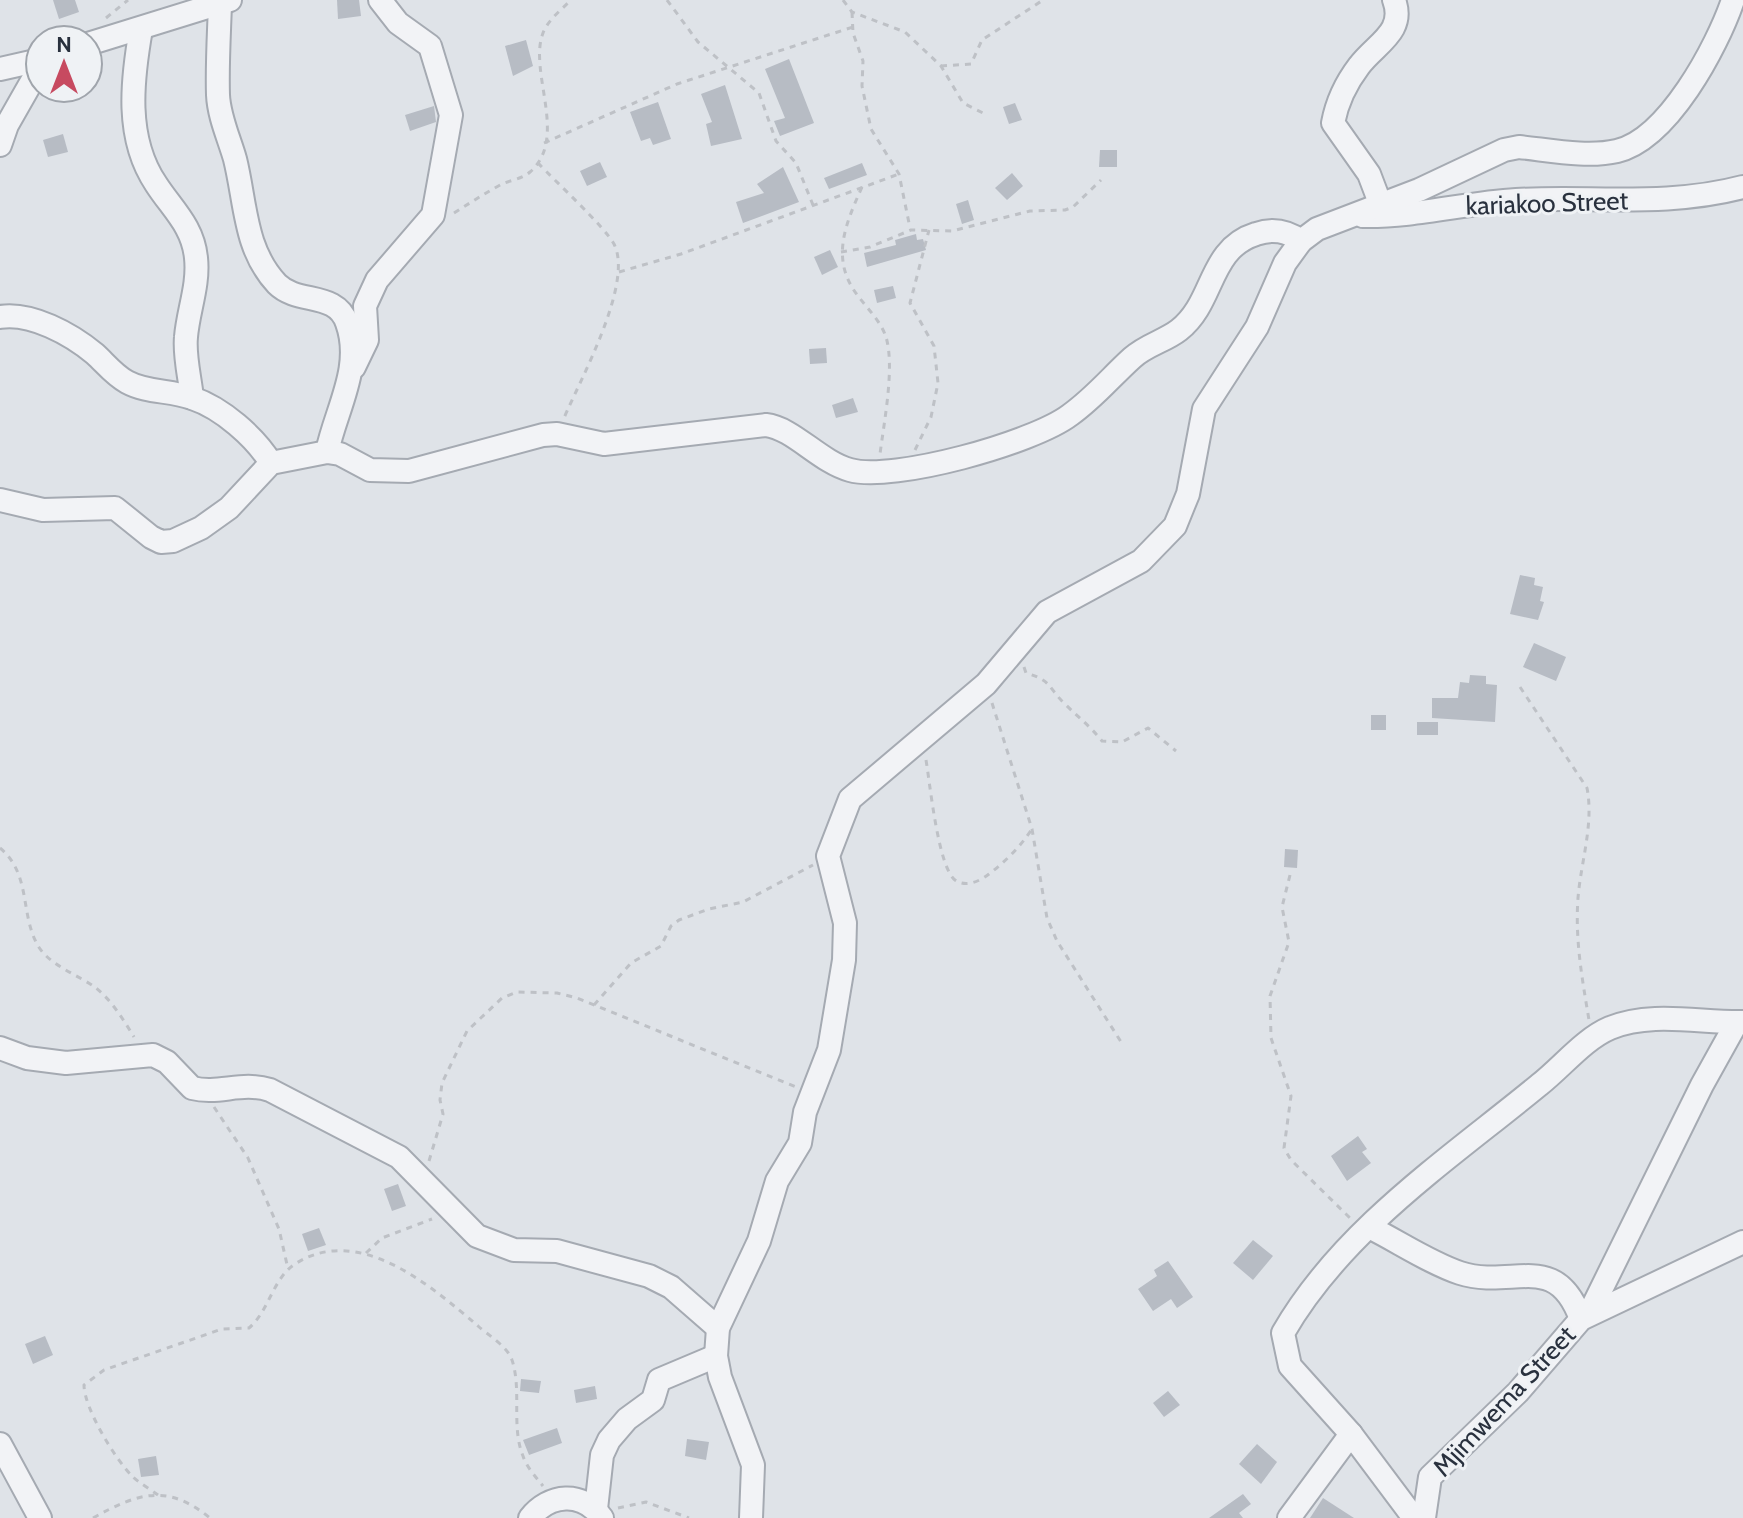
<svg xmlns="http://www.w3.org/2000/svg" width="1743" height="1518" font-family="Cabin,sans-serif">
<style>
.building{fill:#b7bcc4}
.lines{fill:none;stroke-linecap:round;stroke-linejoin:round}
.minor-casing{stroke:#a5aab2;stroke-width:26}
.path{stroke:#bec1c6;stroke-width:3;stroke-dasharray:6 6;stroke-linecap:butt}
.minor{stroke:#f2f3f6;stroke-width:22}
.labels{text-anchor:middle;stroke-width:6;stroke-linejoin:round;paint-order:stroke}
.street-label{font-size:26px;fill:#29313e;stroke:#eff2f5}
</style>
<rect width="100%" height="100%" fill="#dfe3e8"/>
<g class="building">
<path d="M53 0H75L79 12 59 19Z"/>
<path d="M337 0H359L361 16 338 19Z"/>
<path d="M526 40 533 66 513 76 505 46Z"/>
<path d="M789 59 814 123 780 136 774 121 785 118 765 69Z"/>
<path d="M725 85 742 139 711 146 706 124 712 122 701 94Z"/>
<path d="M658 102 671 139 653 145 650 138 641 141 630 112Z"/>
<path d="M1015 103 1022 120 1009 124 1003 107Z"/>
<path d="M434 106 436 122 410 131 405 115Z"/>
<path d="M63 134 68 152 48 157 43 140Z"/>
<path d="M1100 150H1117V167H1099Z"/>
<path d="M600 162 607 177 587 186 580 171Z"/>
<path d="M862 163 867 175 829 189 824 178Z"/>
<path d="M783 167 799 202 743 223 736 202 764 193 757 184Z"/>
<path d="M1012 173 1023 186 1007 200 995 188Z"/>
<path d="M968 200 974 220 962 224 956 204Z"/>
<path d="M916 234 917 240 923 239 926 250 867 267 864 253 896 245 895 240Z"/>
<path d="M830 250 838 267 822 275 814 257Z"/>
<path d="M893 286 896 298 877 303 874 290Z"/>
<path d="M826 348 827 363 810 364 809 349Z"/>
<path d="M853 398 858 412 836 418 832 405Z"/>
<path d="M1520 575 1535 578 1534 585 1543 587 1540 601 1544 602 1538 620 1510 614Z"/>
<path d="M1534 643 1566 657 1556 681 1523 667Z"/>
<path d="M1470 675 1486 676V684L1497 685 1495 722 1432 718V698H1458L1460 682 1469 683Z"/>
<rect x="1371" y="715" width="15" height="15"/>
<rect x="1417" y="722" width="21" height="13"/>
<path d="M1285 849 1298 850 1297 868 1284 867Z"/>
<path d="M1358 1136 1367 1149 1362 1152 1371 1163 1347 1181 1331 1156Z"/>
<path d="M398 1184 406 1206 392 1211 384 1189Z"/>
<path d="M319 1228 326 1245 308 1251 302 1234Z"/>
<path d="M1253 1240 1273 1256 1253 1280 1233 1263Z"/>
<path d="M1168 1261 1193 1297 1177 1308 1171 1299 1153 1311 1138 1289 1157 1276 1154 1270Z"/>
<path d="M45 1336 53 1355 33 1364 25 1344Z"/>
<path d="M521 1379 541 1381 539 1393 520 1391Z"/>
<path d="M595 1386 597 1399 576 1403 574 1390Z"/>
<path d="M1168 1391 1180 1405 1164 1417 1153 1403Z"/>
<path d="M557 1428 562 1443 529 1455 523 1440Z"/>
<path d="M687 1439 709 1442 706 1460 685 1456Z"/>
<path d="M1257 1444 1277 1462 1261 1484 1239 1464Z"/>
<path d="M156 1456 159 1475 141 1477 138 1459Z"/>
<path d="M1243 1494 1251 1504 1239 1513 1243 1518H1209Z"/>
<path d="M1323 1498 1354 1518H1310Z"/>
</g>
<g class="lines">
<defs>
<g id="minor">
<path d="M220 4C219 34 217 65 218 95 219 117 229 138 235 159 246 203 244 249 277 284 298 305 336 291 347 323 363 367 336 409 327 452"/>
<path d="M141 29C132 80 125 138 156 184 172 209 193 226 196 258 199 285 188 311 186 337 184 356 190 378 192 398"/>
<path d="M88 44 230 0"/>
<path d="M0 69 40 60"/>
<path d="M0 145 7 125 40 67"/>
<path d="M1380 203 1369 174 1333 123C1337 102 1346 83 1359 66 1375 44 1406 32 1394 0"/>
<path d="M1363 216C1415 217 1465 203 1516 200 1593 196 1668 207 1743 187"/>
<path d="M0 317C31 312 71 334 95 354 105 363 114 375 127 382 147 393 170 390 192 398 222 408 255 437 271 463"/>
<path d="M354 367 367 340 365 306 377 280 433 215 451 115 430 46 398 23 380 0"/>
<path d="M0 500 43 510 115 508 151 537 161 542 173 541 201 528 229 508 271 463 327 452 340 454 370 470 409 471 543 435 557 434 604 444 766 425C793 428 820 462 850 470 893 482 1033 443 1070 415 1094 398 1111 377 1132 358 1146 345 1165 341 1179 330 1215 302 1208 249 1256 234 1273 228 1287 231 1301 241"/>
<path d="M0 1048 27 1058 66 1063 153 1055 167 1062 192 1088C219 1095 241 1081 270 1090L399 1157 477 1236 514 1250 557 1251 649 1276 671 1287 718 1328"/>
<path d="M1371 1228C1399 1242 1430 1263 1460 1273 1513 1290 1555 1249 1581 1319"/>
<path d="M1589 1314 1702 1085 1737 1022"/>
<path d="M0 1444 40 1518"/>
<path d="M596 1509 602 1455 609 1440 627 1419 653 1400 659 1380 716 1356"/>
<path d="M530 1518C549 1494 582 1490 602 1518"/>
<path d="M751 1518 753 1465 720 1377 716 1356 718 1328 759 1241 777 1181 800 1143 805 1112 829 1050 844 960 845 923 828 856 850 799 986 684 1047 612 1141 561 1175 526 1188 494 1204 409 1257 327 1285 263 1301 241 1317 229 1419 190 1504 150 1519 147C1549 150 1587 158 1617 151 1668 139 1717 47 1733 0"/>
<path d="M1289 1518 1351 1434"/>
<path d="M1414 1518 1351 1434 1290 1366 1283 1333C1342 1230 1449 1159 1539 1085 1562 1067 1584 1039 1610 1028 1652 1011 1700 1023 1743 1022"/>
<path d="M1424 1518 1430 1477 1518 1392 1581 1319 1743 1242"/>
</g>
</defs>
<use href="#minor" class="minor-casing"/>
<g class="path">
<path d="M667 0 698 42 759 93 776 141 796 163 813 205"/>
<path d="M843 0 852 12 905 32 941 66 963 103 987 115"/>
<path d="M852 12 853 33 863 61 862 86 871 129 899 174 910 228"/>
<path d="M106 18 128 0"/>
<path d="M941 66 971 64 982 40 1043 0"/>
<path d="M544 143 677 84 853 27"/>
<path d="M538 163C555 181 604 226 614 244 634 283 580 380 564 418"/>
<path d="M862 187C845 225 830 260 858 296 868 309 881 322 886 337 895 367 884 422 880 454"/>
<path d="M454 213C470 203 485 193 502 184 511 180 522 179 530 172 569 138 528 72 543 33 548 20 561 10 571 0"/>
<path d="M841 252 870 247 911 230 952 231 1030 211 1065 210 1073 207 1101 180"/>
<path d="M619 272 681 254 899 174"/>
<path d="M915 450 931 417 938 383 934 346 910 303 929 230"/>
<path d="M1024 667 1026 673C1053 681 1047 687 1065 704 1078 717 1090 726 1102 741L1122 742 1148 728 1176 751"/>
<path d="M1520 687 1587 788C1594 824 1581 861 1578 898 1575 940 1582 978 1589 1020"/>
<path d="M992 703 1032 829 1047 918 1057 941 1123 1045"/>
<path d="M926 760C930 783 938 867 955 880 966 888 980 881 989 874 1006 861 1020 847 1032 829"/>
<path d="M0 848C31 874 20 912 37 944 48 965 77 974 96 988 112 1001 123 1019 134 1037"/>
<path d="M1290 875 1282 907 1289 942 1270 996 1271 1038 1291 1096 1284 1148 1291 1160 1351 1219"/>
<path d="M594 1005 631 963 661 946 671 926 679 920 709 909 743 902 813 865"/>
<path d="M214 1107 248 1158 279 1229 288 1269"/>
<path d="M429 1161 443 1114 440 1100 442 1083 467 1031 502 998 517 992 557 993 577 998 796 1087"/>
<path d="M366 1253 382 1238 432 1219"/>
<path d="M158 1495C150 1489 139 1483 132 1476 115 1459 84 1408 84 1385L104 1370 222 1329 249 1328C269 1311 273 1278 295 1264 359 1223 431 1286 478 1326 488 1335 508 1347 512 1360 522 1390 511 1427 523 1456 527 1468 536 1477 543 1486"/>
<path d="M618 1508 646 1502 689 1518"/>
<path d="M93 1518C138 1493 167 1483 210 1518"/>
</g>
<use href="#minor" class="minor"/>
</g>
<g class="labels">
<g class="street-label">
<text transform="translate(1547 203) rotate(-2)" y="9">kariakoo Street</text>
<text transform="translate(1504 1401) rotate(-47)" y="9">Mjimwema Street</text>
</g>
</g>
<g transform="translate(64 64)"><circle r="38" fill="#eff2f5" stroke="#a0a5ac" stroke-width="2"/>
<path d="M0-6L14 30L0 20L-14 30Z" fill="#c74a60"/>
<text y="-12" font-size="22" font-weight="bold" text-anchor="middle" fill="#29313e">N</text>
</g>
</svg>
